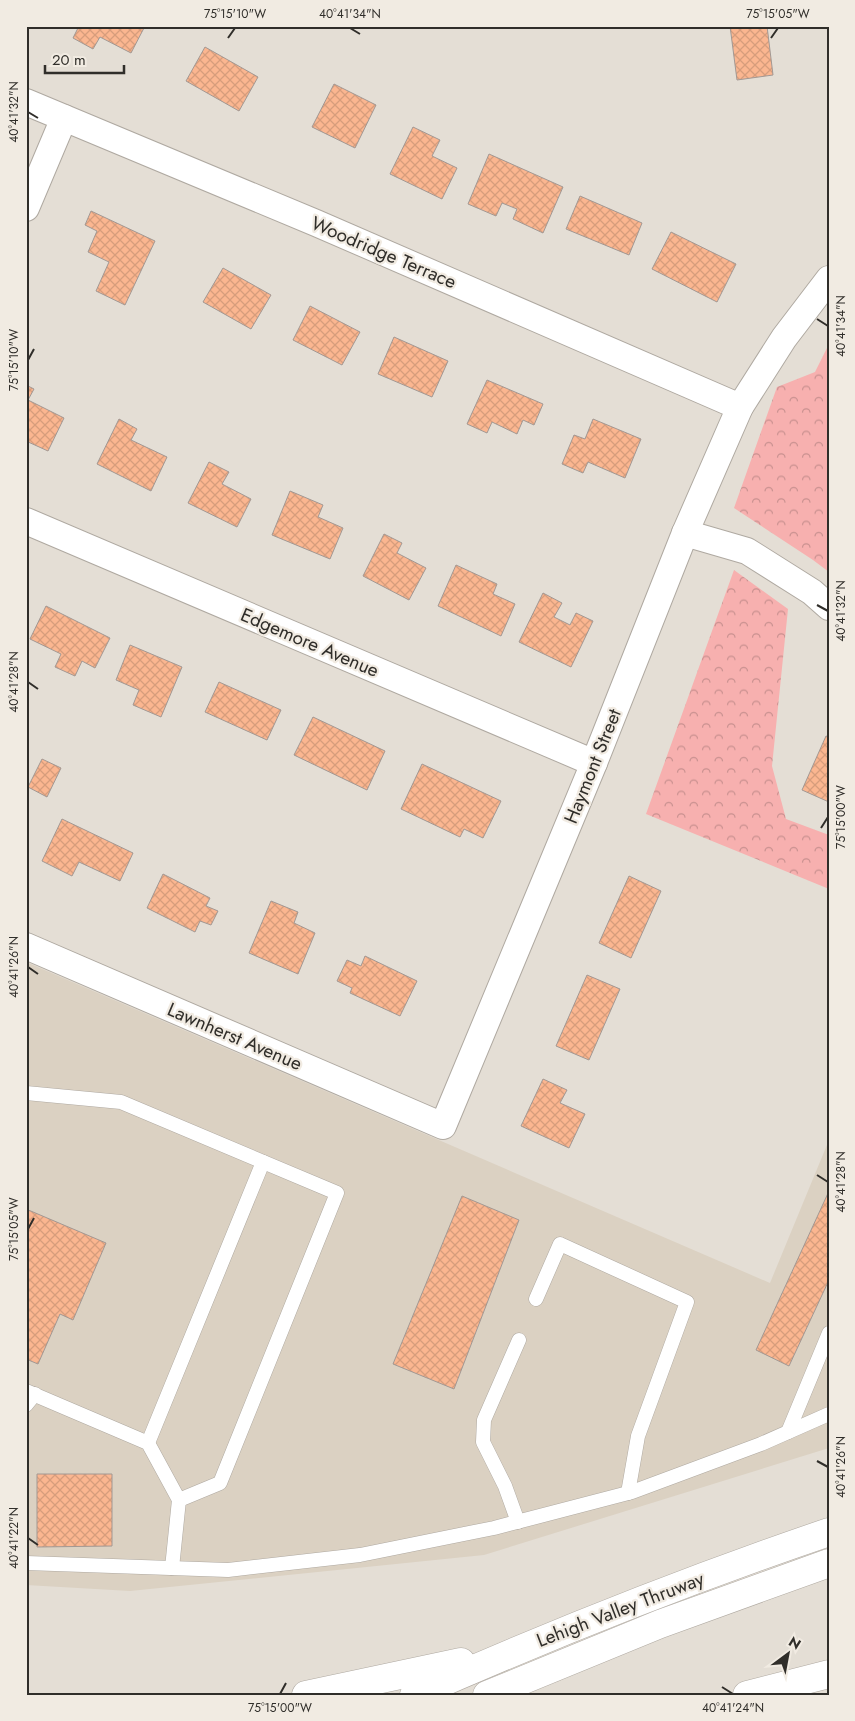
<svg xmlns="http://www.w3.org/2000/svg" width="855" height="1721" font-family="Jost,sans-serif">
<style>
.built{fill:#dbd1c2}
.forest{fill:url(#forest-crowns)}
.building{fill:url(#building-cross-hatch);stroke:#a29893}
.lines{fill:none;stroke-linecap:round;stroke-linejoin:round}
.lane-casing{stroke:#afa9a1;stroke-width:15}
.street-casing{stroke:#afa9a1;stroke-width:28}
.secondary-casing{stroke:#afa9a1;stroke-width:29}
.highway-casing{stroke:#afa9a1;stroke-width:29}
.lane{stroke:#fff;stroke-width:14}
.street{stroke:#fff;stroke-width:26}
.secondary{stroke:#fff;stroke-width:28}
.highway{stroke:#fff;stroke-width:28}
.ticks{fill:none;stroke:#302e2a;stroke-width:2}
.labels{text-anchor:middle;stroke-width:4.5;stroke-linejoin:round;paint-order:stroke}
.street-label{font-size:19px;fill:#302e2a;stroke:#f1ebe2}
.neatline{fill:none;stroke:#302e2a;stroke-width:2}
.ticks-label{font-size:12px;text-anchor:middle;fill:#302e2a}
</style>
<defs>
<pattern id="forest-crowns" width="20" height="18" patternUnits="userSpaceOnUse" patternTransform="scale(1.25)"><rect width="20" height="18" fill="#f7b0af"/><path d="M2 6a3 3 0 1 1 6 0M12 15a3 3 0 1 1 6 0" fill="none" stroke="#c8908f"/></pattern>
<pattern id="building-cross-hatch" width="8" height="8" patternUnits="userSpaceOnUse" patternTransform="scale(1.25)"><rect width="8" height="8" fill="#fbb690"/><path d="M0 0l8 8M0 8l8-8" fill="none" stroke="#d79d7c"/></pattern>
</defs>
<rect width="100%" height="100%" fill="#e4ded5"/>
<path class="built" d="M26 962 770 1283 829 1140V1448L484 1555 130 1591 26 1585Z"/>
<g class="forest">
<path d="M829 344V572L813 560 734 508 777 387 815 372Z"/>
<path d="M734 570 788 609 772 766 786 819 829 835V889L646 814Z"/>
</g>
<g class="building">
<path d="M79 26H145L131 53 100 37 93 49 73 38Z"/>
<path d="M730 26H767L773 75 737 80Z"/>
<path d="M205 47 258 77 239 111 186 81Z"/>
<path d="M334 84 376 105 355 148 312 127Z"/>
<path d="M413 127 440 140 432 156 457 168 442 199 390 174Z"/>
<path d="M489 154 563 187 543 233 513 219 517 209 502 203 496 216 468 204Z"/>
<path d="M580 196 642 223 629 255 566 229Z"/>
<path d="M91 211 155 241 125 305 96 291 109 262 88 252 97 231 85 225Z"/>
<path d="M671 232 736 264 717 302 652 269Z"/>
<path d="M223 268 271 295 251 329 203 302Z"/>
<path d="M310 306 360 332 342 365 293 340Z"/>
<path d="M394 337 448 361 432 397 378 374Z"/>
<path d="M487 380 543 404 534 425 523 420 517 434 492 422 487 433 467 424Z"/>
<path d="M26 385 34 389 28 400 64 418 48 451 26 441Z"/>
<path d="M119 419 137 429 131 440 167 457 151 491 97 464Z"/>
<path d="M593 419 641 439 625 478 588 462 583 473 562 464 574 435 585 439Z"/>
<path d="M209 462 229 472 222 484 251 499 237 527 188 503Z"/>
<path d="M290 491 323 505 318 517 343 528 330 559 272 535Z"/>
<path d="M384 534 402 543 397 553 426 568 409 600 363 576Z"/>
<path d="M456 565 497 584 493 594 515 604 501 636 438 606Z"/>
<path d="M543 593 562 603 554 617 570 625 576 613 593 621 571 667 519 642Z"/>
<path d="M46 606 110 638 95 668 82 661 75 676 55 667 61 654 30 639Z"/>
<path d="M130 645 182 667 161 717 133 705 139 690 116 680Z"/>
<path d="M219 682 281 710 267 740 205 712Z"/>
<path d="M313 717 385 751 367 790 294 755Z"/>
<path d="M826 736 829 737V802L802 790Z"/>
<path d="M42 759 61 768 47 797 28 787Z"/>
<path d="M422 764 501 801 483 838 464 829 460 837 401 809Z"/>
<path d="M62 819 133 853 120 881 79 862 72 876 42 861Z"/>
<path d="M163 874 210 898 206 906 218 911 211 925 200 921 195 932 147 908Z"/>
<path d="M629 876 661 891 631 958 599 943Z"/>
<path d="M271 901 298 912 294 923 315 933 298 974 249 953Z"/>
<path d="M365 956 417 981 400 1016 350 993 352 988 337 981 347 960 361 966Z"/>
<path d="M587 975 620 989 589 1060 556 1046Z"/>
<path d="M543 1079 567 1090 560 1103 585 1114 569 1148 521 1126Z"/>
<path d="M829 1191V1280L789 1366 756 1350Z"/>
<path d="M462 1196 519 1220 454 1389 393 1364Z"/>
<path d="M26 1209 106 1243 73 1320 60 1314 38 1364 26 1359Z"/>
<path d="M37 1474H112V1546L37 1547Z"/>
</g>
<g class="lines">
<defs>
<g id="lane">
<path d="M26 1093 121 1102 337 1193 220 1483 179 1500"/>
<path d="M536 1299 560 1244 687 1302 638 1436 628 1493"/>
<path d="M26 1391 148 1443 179 1500 172 1568"/>
<path d="M26 1405 35 1394"/>
<path d="M788 1432 829 1333"/>
<path d="M148 1443 263 1162"/>
<path d="M518 1522 505 1486 483 1442 484 1420 519 1340"/>
<path d="M26 1563 228 1570 360 1555 494 1528 632 1492 761 1444 829 1414"/>
</g>
<g id="street">
<path d="M26 102 316 223 740 407"/>
<path d="M26 208 64 118"/>
<path d="M26 521 594 763"/>
<path d="M685 533 747 551 812 592 829 607"/>
<path d="M26 946 443 1126 594 763 685 533 740 407 784 338 829 279"/>
</g>
<path id="secondary" d="M747 1695 829 1674"/>
<g id="highway">
<path d="M306 1695 461 1662"/>
<path d="M414 1695C550 1635 688 1580 829 1532"/>
<path d="M487 1695 660 1624 829 1563"/>
</g>
</defs>
<use href="#lane" class="lane-casing"/>
<use href="#street" class="street-casing"/>
<use href="#secondary" class="secondary-casing"/>
<use href="#highway" class="highway-casing"/>
<use href="#lane" class="lane"/>
<use href="#street" class="street"/>
<use href="#secondary" class="secondary"/>
<use href="#highway" class="highway"/>
</g>
<path class="ticks" d="M350 28 360 34M228 38 235 28M771 38 778 28M28 112 38 118M817 319 828 326M28 360 34 349M817 605 828 611M28 682 38 689M821 828 828 817M28 967 38 974M817 1175 828 1182M28 1229 34 1218M817 1461 828 1467M28 1538 38 1545M722 1687 733 1694M280 1694 286 1683"/>
<g class="labels">
<g class="street-label">
<text transform="translate(384 252) rotate(23)" y="7">Woodridge Terrace</text>
<text transform="translate(310 642) rotate(23)" y="7">Edgemore Avenue</text>
<text transform="translate(592 766) rotate(-68)" y="7">Haymont Street</text>
<text transform="translate(235 1036) rotate(23)" y="7">Lawnherst Avenue</text>
<text transform="translate(620 1609) rotate(-21)" y="7">Lehigh Valley Thruway</text>
</g>
</g>
<rect width="855" height="1721" fill="none" stroke="#f1ebe2" stroke-width="55"/>
<g transform="translate(788 1654) rotate(32)" stroke="#f1ebe2" stroke-width="4" paint-order="stroke">
<path d="M0-4L9 19L0 12L-9 19Z" fill="#302e2a"/>
<text y="-8" font-size="14" font-weight="bold" text-anchor="middle" fill="#302e2a">N</text>
</g>
<path d="M45 65v8h79v-8" fill="none" stroke="#302e2a" stroke-width="2.5"/>
<text x="52" y="65" font-size="15" fill="#302e2a" stroke="#f1ebe2" stroke-width="4" paint-order="stroke">20 m</text>
<rect x="28" y="28" width="800" height="1666" class="neatline"/>
<g class="ticks-label">
<text x="235" y="18">75°15'10"W</text>
<text x="350" y="18">40°41'34"N</text>
<text x="778" y="18">75°15'05"W</text>
<text transform="translate(14 112) rotate(-90)" y="4">40°41'32"N</text>
<text transform="translate(841 326) rotate(-90)" y="4">40°41'34"N</text>
<text transform="translate(14 360) rotate(-90)" y="4">75°15'10"W</text>
<text transform="translate(841 611) rotate(-90)" y="4">40°41'32"N</text>
<text transform="translate(14 682) rotate(-90)" y="4">40°41'28"N</text>
<text transform="translate(841 817) rotate(-90)" y="4">75°15'00"W</text>
<text transform="translate(14 967) rotate(-90)" y="4">40°41'26"N</text>
<text transform="translate(841 1182) rotate(-90)" y="4">40°41'28"N</text>
<text transform="translate(14 1229) rotate(-90)" y="4">75°15'05"W</text>
<text transform="translate(841 1467) rotate(-90)" y="4">40°41'26"N</text>
<text transform="translate(14 1538) rotate(-90)" y="4">40°41'22"N</text>
<text x="280" y="1712">75°15'00"W</text>
<text x="733" y="1712">40°41'24"N</text>
</g>
</svg>
